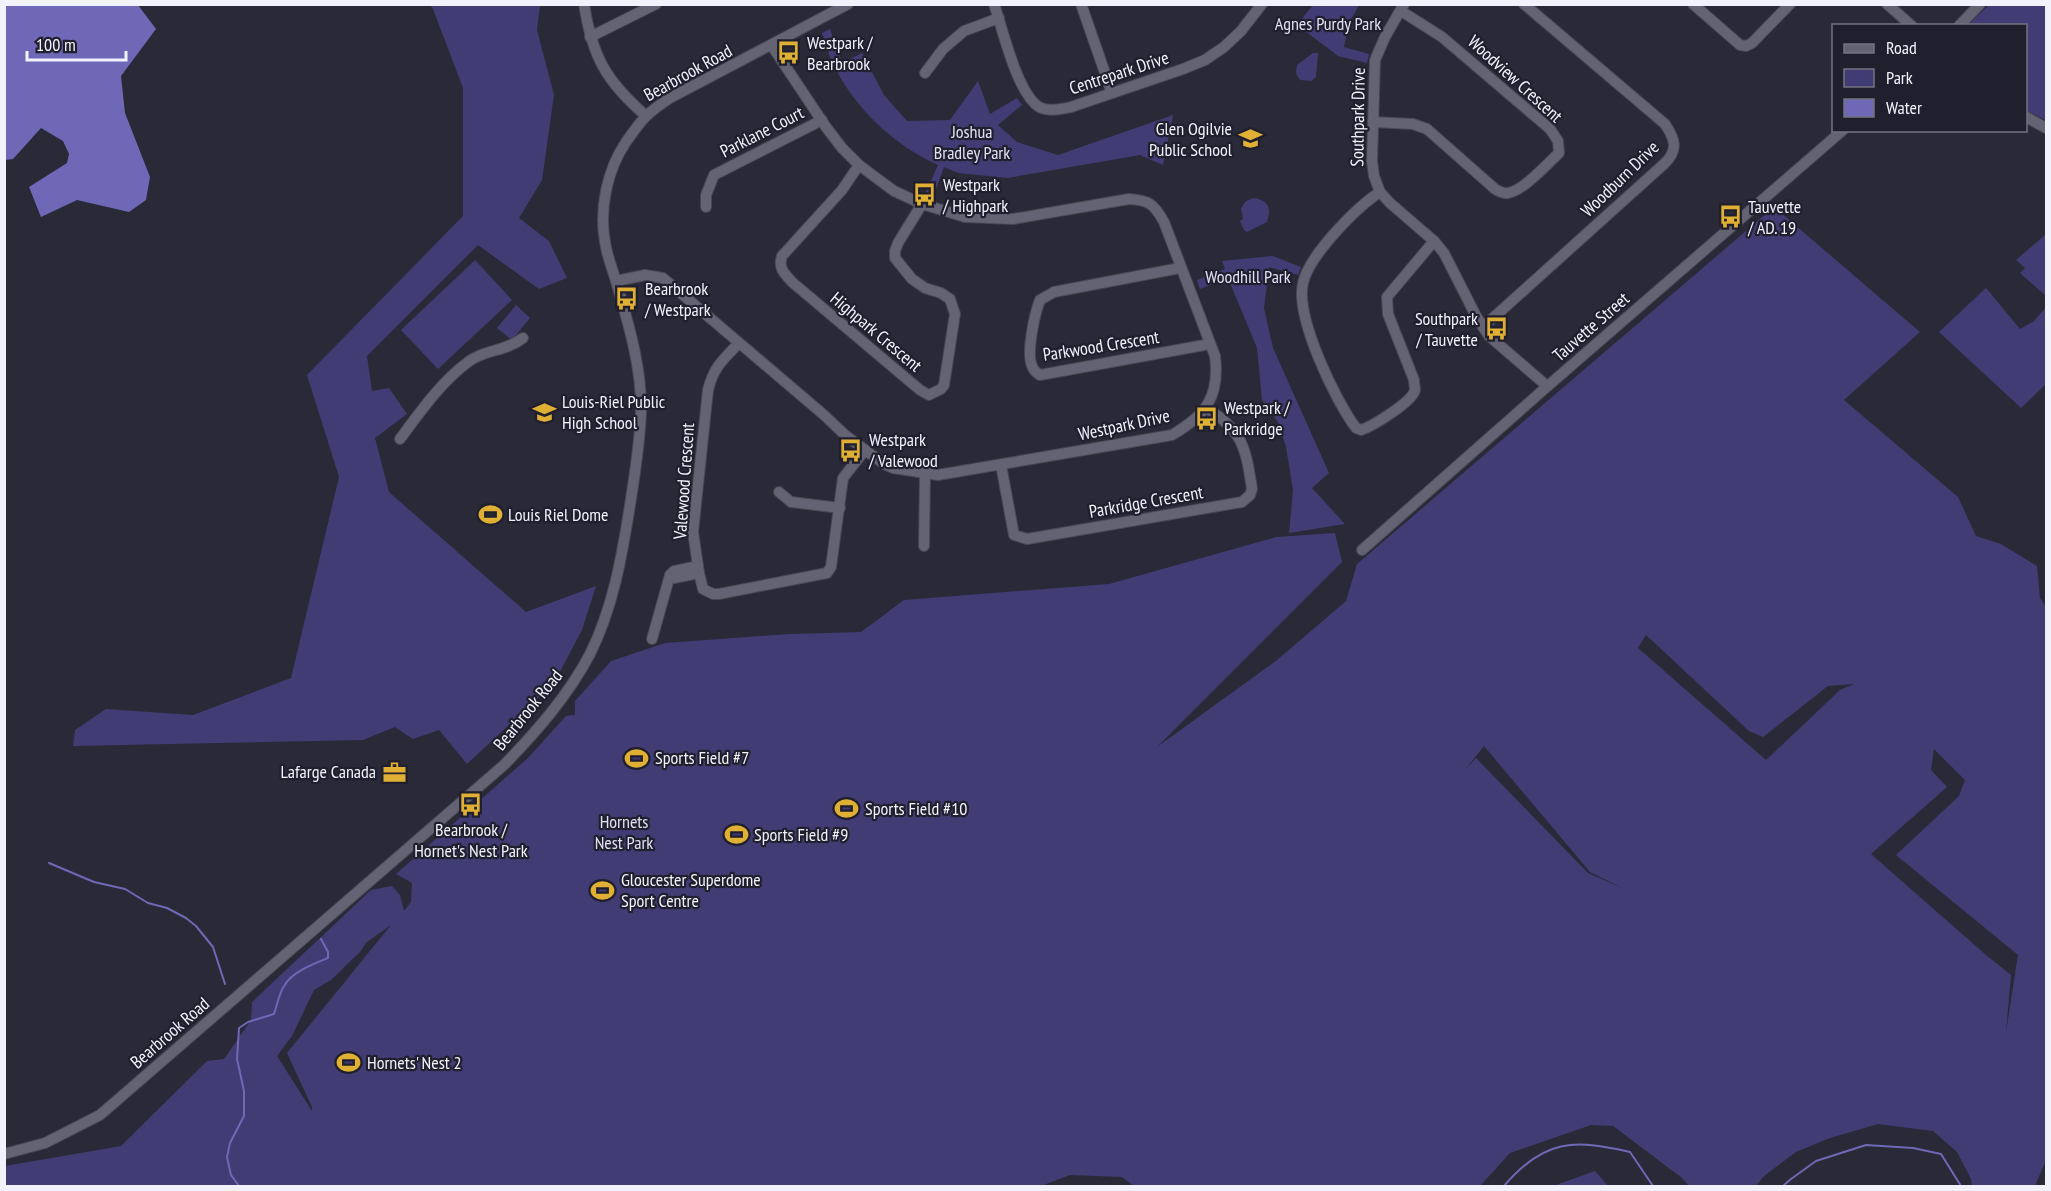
<svg xmlns="http://www.w3.org/2000/svg" width="2051" height="1191" font-family="'PT Sans Narrow',sans-serif">
<style>
.green{fill:#423c74;fill-rule:evenodd}
.water{fill:#6f68b6}
.lines{fill:none;stroke-linecap:round;stroke-linejoin:round}
.stream{stroke:#6f68b6;stroke-width:2}
.minor-casing{stroke:#484753;stroke-width:12}
.minor{stroke:#646374;stroke-width:10}
.labels{text-anchor:middle;stroke-width:4.5;stroke-linejoin:round;paint-order:stroke}
.park-label{font-size:18px;fill:#e0e0f6;stroke:#201f2d}
.poi-label{font-size:18px;fill:#f2f2fc;stroke:#201f2d;text-anchor:start}
.street-label{font-size:18px;fill:#f2f2fc;stroke:#201f2d}
</style>
<rect width="100%" height="100%" fill="#292937"/>
<g class="green">
<path d="M1990 4 2046 5V120L2026 111V26L1968 25Z"/>
<path d="M430 5H540L537 30 554 95 542 180 519 218 549 241 567 278 539 289 478 245 367 356 372 391 389 388 407 414 375 438 389 492 526 612 596 586 582 630 554 683 467 764 439 730 413 739 395 727 363 740 73 746 75 730 106 709 193 715 291 678 339 477 307 375 463 216V88L433 9Z"/>
<path d="M1313 5H1359L1349 23 1344 47 1369 54 1367 63 1338 56 1297 25Z"/>
<path d="M830 29 842 63 862 53 884 95 907 121 950 120 978 81 990 114 1017 98 1022 105 998 125 1017 142 1058 155 1173 115 1163 165 1140 155 1008 178 958 173 944 167 933 198 925 194 938 165C895 146 857 110 835 68 829 57 826 44 822 33Z"/>
<path d="M1313 53H1318L1316 77 1311 81 1300 80 1296 74 1297 65Z"/>
<path d="M1254 198C1268 201 1272 207 1267 222L1247 232 1244 230 1240 221 1243 219 1241 208 1246 201Z"/>
<path d="M1774 207 1920 332 1844 400 1958 497 1976 536 2001 544 2037 566 2040 598 2046 607V1160L2035 1186H1972L1971 1179 1957 1152 1933 1131 1878 1124 1830 1138 1796 1152 1764 1176 1756 1186H1689L1682 1178 1613 1126 1591 1125 1510 1153 1480 1186H1134L1122 1177 1070 1175 1041 1186H5V1166L121 1146 207 1061 224 1059 251 1020 252 1002 371 890 392 886 400 895 404 911 411 902 412 883 396 874 528 758 566 716 575 715V701L611 661 665 643 790 634 861 632 904 600 1109 584 1276 537 1335 533 1342 562 1157 747 1277 660 1346 601 1357 564ZM1646 635 1749 731 1763 737 1828 686 1854 684 1840 690 1766 760 1638 648ZM1484 746 1590 872 1622 888 1588 873 1476 758 1465 770ZM1934 749 1965 780 1959 796 1896 855 2018 955 2006 1032 2011 975 1986 955 1871 854 1947 787 1931 770ZM391 925 287 1053 312 1107V1111L277 1056 292 1036 314 990 331 980 360 952 367 942Z"/>
<path d="M2046 234V296L2020 273 2025 268 2016 260Z"/>
<path d="M1273 256 1301 267 1298 275 1269 267 1264 308 1273 348 1329 473 1312 488 1345 524 1289 533 1293 490 1286 447 1278 422 1262 400 1257 348 1228 278 1200 289 1197 280 1225 269 1222 261Z"/>
<path d="M475 260 512 300 438 369 401 330Z"/>
<path d="M1986 288 2020 329 2034 321 2046 307V384L2021 408 1939 332Z"/>
<path d="M516 305 530 318 512 340 497 328Z"/>
<path d="M1595 1171 1608 1186H1553Z"/>
</g>
<path class="water" d="M4 5H138L156 29 121 76 125 113 150 177 146 200 129 212 77 200 41 217 29 187 67 163 69 154 63 141 41 128 13 159 5 160Z"/>
<g class="lines">
<g class="stream">
<path d="M49 863 94 882 125 889 148 903 167 908 186 918 196 926 213 947 225 984"/>
<path d="M239 1186 231 1175 227 1157 230 1143 244 1116V1091L237 1059 239 1028 248 1022 274 1014C277 1005 279 994 284 986 292 972 313 964 328 958V952L321 939"/>
<path d="M1504 1186C1544 1139 1574 1139 1630 1152L1653 1186"/>
<path d="M1783 1186 1791 1179 1816 1161 1866 1145 1913 1148 1941 1154 1961 1186"/>
</g>
<defs>
<g id="minor">
<path d="M584 4C592 56 606 81 645 115"/>
<path d="M994 4C1003 30 1017 93 1039 107 1048 112 1061 109 1071 107L1183 69 1205 60 1224 47 1241 31 1262 4"/>
<path d="M1081 4 1112 93"/>
<path d="M1404 4 1385 37 1375 60 1372 161 1374 176 1380 192 1390 203 1434 241 1444 253 1476 316 1489 336 1547 386"/>
<path d="M1693 4 1740 45 1746 46 1752 43 1790 4"/>
<path d="M1887 4 1912 26"/>
<path d="M1959 26 1980 4"/>
<path d="M590 37 656 4"/>
<path d="M925 73 943 49 964 31 999 18"/>
<path d="M2026 117 2046 128"/>
<path d="M1373 122 1413 124 1427 129 1495 189C1499 191 1503 194 1508 193 1523 191 1547 164 1559 153L1558 141 1550 129 1442 37 1401 11"/>
<path d="M859 165 842 190 782 256C778 268 784 273 792 282L920 390 929 395 941 389 944 385 955 314 950 299 941 293 925 288 912 279 895 258V251L898 243 922 204"/>
<path d="M1380 192C1357 207 1309 255 1303 283 1295 317 1335 400 1356 428L1361 430C1373 426 1412 402 1415 390 1415 387 1414 384 1414 380L1388 314 1387 297 1434 241"/>
<path d="M706 207V195L714 175 822 120"/>
<path d="M1180 268 1054 292 1040 300C1035 313 1025 355 1033 368 1034 371 1037 373 1040 375L1210 344"/>
<path d="M616 281 645 275 663 278 824 415 845 435 884 464 893 468 938 475 1172 435C1206 415 1220 397 1215 356L1164 222C1154 204 1149 200 1129 199L1013 219 965 217 922 204 894 191 859 165 842 148 826 127 772 46"/>
<path d="M1483 327 1664 164C1679 150 1675 139 1665 124L1524 4"/>
<path d="M739 343C723 360 714 366 708 390L693 532 699 573 703 589 713 594H719L827 573 831 567 843 478 865 450"/>
<path d="M400 439C420 412 441 382 468 362 485 349 505 352 523 338"/>
<path d="M1001 465 1014 535 1027 539 1242 502 1250 495 1252 489C1246 449 1243 430 1206 408"/>
<path d="M779 492 791 502 840 508"/>
<path d="M924 546 925 474"/>
<path d="M1362 550 1542 391 1843 130"/>
<path d="M698 566 674 571 670 575 674 578 699 573"/>
<path d="M652 639 670 575"/>
<path d="M4 1154 45 1143 100 1115 504 765C536 732 568 696 590 654 613 608 622 556 630 505 635 474 640 442 641 411 642 368 628 322 616 281 612 268 607 256 605 242 599 209 607 170 626 142 642 119 647 113 670 98L848 4"/>
</g>
</defs>
<use href="#minor" class="minor-casing"/>
<use href="#minor" class="minor"/>
</g>
<defs>
<symbol id="bus-bare" viewBox="-9 -9 18 18"><path d="M-5-6H5V4H4V6H2V4H-2V6H-4V4H-5ZM-3.5-4V0h7V-4ZM-3.5 1.2v1.5H-2V1.2ZM2 1.2v1.5H3.5V1.2Z" fill="#e0b034" stroke="#201f2d" stroke-width="2.5" paint-order="stroke"/></symbol>
<symbol id="school-bare" viewBox="-9 -9 18 18"><path d="M0-5L7-2L0 1L-7-2ZM-4 1L0 2.5L4 1V4Q0 6-4 4Z" fill="#e0b034" stroke="#201f2d" stroke-width="2.5" paint-order="stroke"/></symbol>
<symbol id="stadium-bare" viewBox="-9 -9 18 18"><path d="M0-5a6.5 5 0 1 0 0 10a6.5 5 0 1 0 0-10ZM-3.5-1.8h7v3.6h-7Z" fill="#e0b034" stroke="#201f2d" stroke-width="2.5" paint-order="stroke"/></symbol>
<symbol id="office-bare" viewBox="-9 -9 18 18"><path d="M-6-3h4V-5.5h4V-3h4V5H-6ZM-1-4.5V-3h2v-1.5ZM-6 0V1H6V0Z" fill="#e0b034" stroke="#201f2d" stroke-width="2.5" paint-order="stroke"/></symbol>
</defs>
<g fill-rule="evenodd">
<use href="#bus-bare" x="772" y="36" width="33" height="33"/>
<use href="#school-bare" x="1234" y="122" width="33" height="33"/>
<use href="#bus-bare" x="908" y="178" width="33" height="33"/>
<use href="#bus-bare" x="1714" y="200" width="33" height="33"/>
<use href="#bus-bare" x="610" y="282" width="33" height="33"/>
<use href="#bus-bare" x="1480" y="312" width="33" height="33"/>
<use href="#school-bare" x="528" y="396" width="33" height="33"/>
<use href="#bus-bare" x="1190" y="402" width="33" height="33"/>
<use href="#bus-bare" x="834" y="434" width="33" height="33"/>
<use href="#stadium-bare" x="474" y="498" width="33" height="33"/>
<use href="#stadium-bare" x="620" y="742" width="33" height="33"/>
<use href="#office-bare" x="378" y="756" width="33" height="33"/>
<use href="#bus-bare" x="454" y="788" width="33" height="33"/>
<use href="#stadium-bare" x="830" y="792" width="33" height="33"/>
<use href="#stadium-bare" x="720" y="818" width="33" height="33"/>
<use href="#stadium-bare" x="586" y="874" width="33" height="33"/>
<use href="#stadium-bare" x="332" y="1046" width="33" height="33"/>
</g>
<g class="labels">
<g class="park-label">
<text x="1328" y="30">Agnes Purdy Park</text>
<text x="972" y="138">Joshua<tspan x="972" dy="21">Bradley Park</tspan></text>
<text x="1248" y="283">Woodhill Park</text>
<text x="624" y="828">Hornets<tspan x="624" dy="21">Nest Park</tspan></text>
</g>
<g class="poi-label">
<text x="807" y="49">Westpark /<tspan x="807" dy="21">Bearbrook</tspan></text>
<text x="1232" y="135" text-anchor="end">Glen Ogilvie<tspan x="1232" dy="21">Public School</tspan></text>
<text x="943" y="191">Westpark<tspan x="943" dy="21">/ Highpark</tspan></text>
<text x="1748" y="213">Tauvette<tspan x="1748" dy="21">/ AD. 19</tspan></text>
<text x="645" y="295">Bearbrook<tspan x="645" dy="21">/ Westpark</tspan></text>
<text x="1478" y="325" text-anchor="end">Southpark<tspan x="1478" dy="21">/ Tauvette</tspan></text>
<text x="562" y="408">Louis-Riel Public<tspan x="562" dy="21">High School</tspan></text>
<text x="1224" y="414">Westpark /<tspan x="1224" dy="21">Parkridge</tspan></text>
<text x="869" y="446">Westpark<tspan x="869" dy="21">/ Valewood</tspan></text>
<text x="508" y="521">Louis Riel Dome</text>
<text x="655" y="764">Sports Field #7</text>
<text x="376" y="778" text-anchor="end">Lafarge Canada</text>
<text x="865" y="815">Sports Field #10</text>
<text x="471" y="836" text-anchor="middle">Bearbrook /<tspan x="471" dy="21">Hornet's Nest Park</tspan></text>
<text x="754" y="841">Sports Field #9</text>
<text x="621" y="886">Gloucester Superdome<tspan x="621" dy="21">Sport Centre</tspan></text>
<text x="367" y="1069">Hornets' Nest 2</text>
</g>
<g class="street-label">
<text transform="translate(688 73) rotate(-29)" y="6">Bearbrook Road</text>
<text transform="translate(1119 73) rotate(-18)" y="6">Centrepark Drive</text>
<text transform="translate(1515 79) rotate(42)" y="6">Woodview Crescent</text>
<text transform="translate(1358 117) rotate(-89)" y="6">Southpark Drive</text>
<text transform="translate(762 132) rotate(-27)" y="6">Parklane Court</text>
<text transform="translate(1620 179) rotate(-44)" y="6">Woodburn Drive</text>
<text transform="translate(1591 327) rotate(-41)" y="6">Tauvette Street</text>
<text transform="translate(876 332) rotate(40)" y="6">Highpark Crescent</text>
<text transform="translate(1101 346) rotate(-9)" y="6">Parkwood Crescent</text>
<text transform="translate(1124 425) rotate(-12)" y="6">Westpark Drive</text>
<text transform="translate(684 481) rotate(-86)" y="6">Valewood Crescent</text>
<text transform="translate(1146 502) rotate(-10)" y="6">Parkridge Crescent</text>
<text transform="translate(528 710) rotate(-51)" y="6">Bearbrook Road</text>
<text transform="translate(170 1033) rotate(-41)" y="6">Bearbrook Road</text>
</g>
</g>
<rect width="2051" height="1191" fill="none" stroke="#f2f2fc" stroke-width="12"/>
<rect x="1832" y="24" width="195" height="108" fill="#201f2d" stroke="#747380" stroke-width="1.5"/>
<rect x="1844" y="44" width="30" height="9" fill="#646374" stroke="#747380" stroke-width="1.5"/>
<text x="1886" y="54" font-size="18" fill="#f2f2fc">Road</text>
<rect x="1844" y="69" width="30" height="18" fill="#423c74" stroke="#747380" stroke-width="1.5"/>
<text x="1886" y="84" font-size="18" fill="#f2f2fc">Park</text>
<rect x="1844" y="99" width="30" height="18" fill="#6f68b6" stroke="#747380" stroke-width="1.5"/>
<text x="1886" y="114" font-size="18" fill="#f2f2fc">Water</text>
<path d="M27 51v9h99v-9" fill="none" stroke="#f2f2fc" stroke-width="3"/>
<text x="36" y="51" font-size="18" fill="#f2f2fc" stroke="#201f2d" stroke-width="4.5" paint-order="stroke">100 m</text>
</svg>
